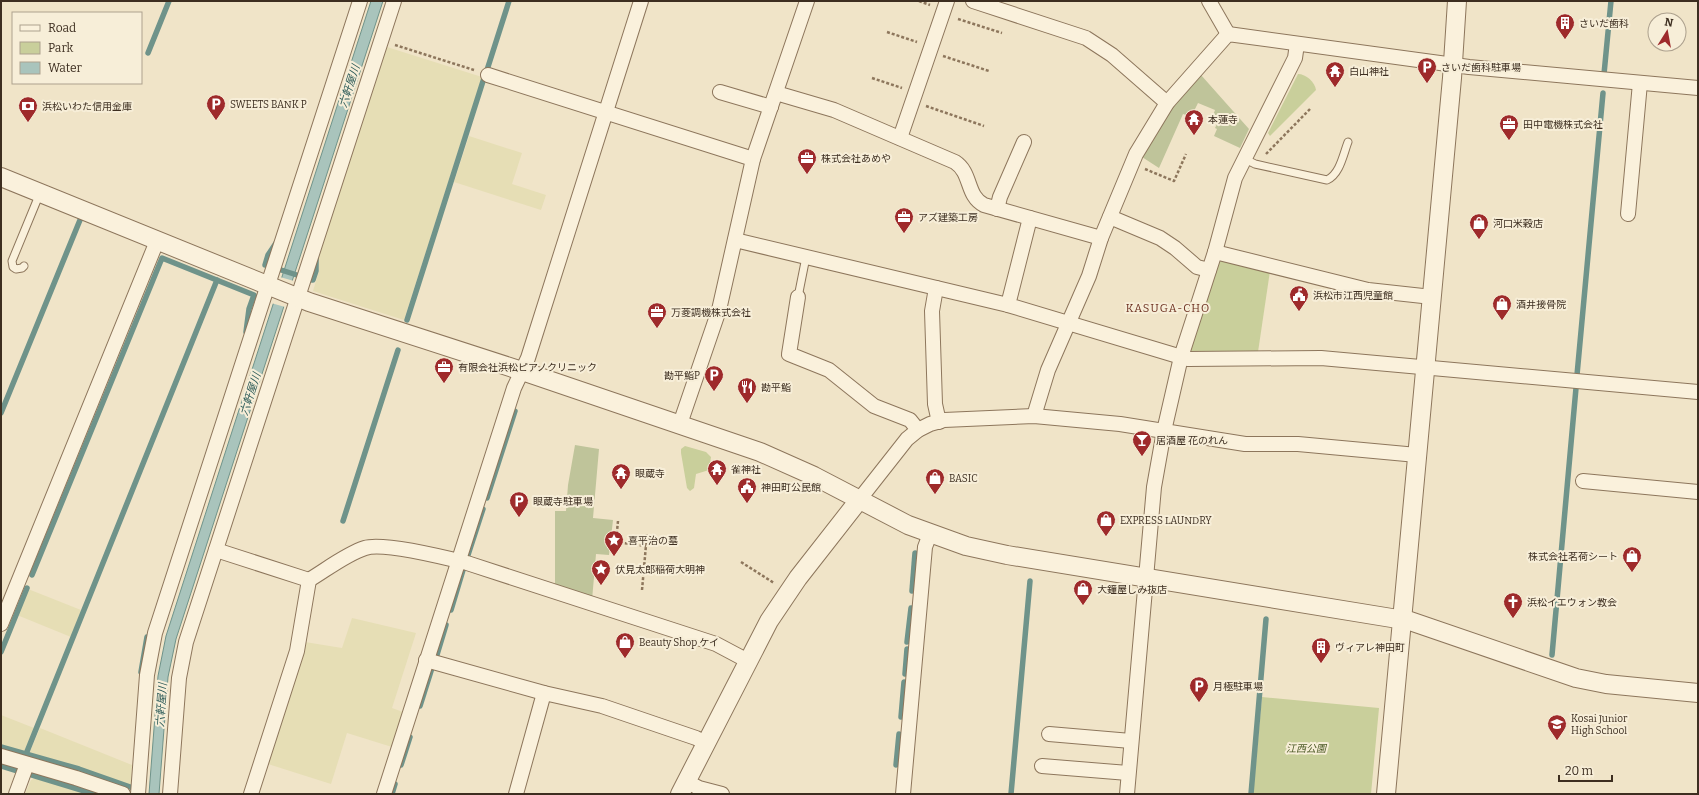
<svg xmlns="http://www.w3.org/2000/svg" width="1699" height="795" font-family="Bitter,'Noto Sans JP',serif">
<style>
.farmland{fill:#e6deb5}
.green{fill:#c9cf9b}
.cemetery{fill:#bfc49a}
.water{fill:#a9c4bc;stroke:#6f938a}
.pier{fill:#f0e4c8}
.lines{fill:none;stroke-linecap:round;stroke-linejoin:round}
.stream{stroke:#6f938a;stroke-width:5.5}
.service-casing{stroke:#8d765c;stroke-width:9}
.minor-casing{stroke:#8d765c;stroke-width:16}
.tertiary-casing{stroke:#8d765c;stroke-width:20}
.path{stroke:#8d765c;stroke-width:2.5;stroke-dasharray:3 2;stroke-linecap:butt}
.service{stroke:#faf1dc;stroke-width:7}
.minor{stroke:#faf1dc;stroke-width:14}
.tertiary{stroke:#faf1dc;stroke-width:18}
.labels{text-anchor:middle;stroke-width:4;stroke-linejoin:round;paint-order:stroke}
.poi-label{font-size:10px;fill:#3d2e20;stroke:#f7eed8;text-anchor:start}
.park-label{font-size:10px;font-style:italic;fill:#4d5a26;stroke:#f7eed8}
.water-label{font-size:11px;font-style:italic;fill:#2f5d5a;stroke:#f7eed8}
.neighbourhood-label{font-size:11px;letter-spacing:1px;fill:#6b2e1e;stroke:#f7eed8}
</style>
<rect width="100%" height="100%" fill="#f0e4c8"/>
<g class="farmland">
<path d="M387 47 482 77 404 320 313 291 319 271 318 259Z"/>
<path d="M469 136 522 153 512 184 546 195 541 210 454 182Z"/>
<path d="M28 589 81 610 71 637 17 615Z"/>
<path d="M352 618 416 633 392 708 403 712 392 747 347 733 331 784 268 764 303 653 305 642 342 648Z"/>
<path d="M1 715 34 728 24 752 1 746Z"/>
<path d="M40 728 132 765 131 786 29 754Z"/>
<path d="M36 778 73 788 90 794H25L31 780Z"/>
</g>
<g class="green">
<path d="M1298 74C1306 74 1315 82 1316 90L1270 136 1268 133Z"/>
<path d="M1224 260 1270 271 1258 352 1193 353 1190 349 1219 262Z"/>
<path d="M685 446 706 452 711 457 709 470 696 474 694 488 690 491 687 488 681 453V449Z"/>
<path d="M1262 697 1379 708 1371 794H1253Z"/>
</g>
<g class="cemetery">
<path d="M1201 75 1249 129 1240 148 1214 136 1217 129 1215 128 1217 124 1211 121 1215 110 1198 103 1193 113 1188 111 1186 115 1183 114 1159 168 1142 157 1172 107Z"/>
<path d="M575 445 599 449 593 518 613 520 609 555 596 554 592 600 555 588V511H566L568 485Z"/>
</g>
<path class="water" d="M371 1H383L176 639 168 677 159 794H149L158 676 166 636Z"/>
<path class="pier" d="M280 277 294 281 285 307 271 303Z"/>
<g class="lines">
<g class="stream">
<path d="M148 53 169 1"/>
<path d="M487 70 509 1"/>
<path d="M1604 74 1611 1"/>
<path d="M266 265H265L268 255 276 243"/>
<path d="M278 269 300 276"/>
<path d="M312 280H313L316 271V258"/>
<path d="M407 320 484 78"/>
<path d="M1577 375 1603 93"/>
<path d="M1 413 80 220"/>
<path d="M487 498 515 411"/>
<path d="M343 521 398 350"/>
<path d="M468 555 483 509"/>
<path d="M32 575 162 258 254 295 249 309 246 332"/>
<path d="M912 591 915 553"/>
<path d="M451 610 463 570"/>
<path d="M907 642 911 608"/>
<path d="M1 652 27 588"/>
<path d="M1552 655 1576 388"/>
<path d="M436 658 446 625"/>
<path d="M141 672 147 637"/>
<path d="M905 674 907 649"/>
<path d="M420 706 432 668"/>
<path d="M901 717 904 682"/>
<path d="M1 747 79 769 133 788"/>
<path d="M26 754 217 280"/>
<path d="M401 765 410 737"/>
<path d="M896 765 899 734"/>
<path d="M1 766 17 771"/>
<path d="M32 775 94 794"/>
<path d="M392 794 395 784"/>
<path d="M1011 794 1030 581"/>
<path d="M1251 794 1266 619"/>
</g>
<defs>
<g id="service">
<path d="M1245 159 1255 164 1327 180C1340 174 1343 155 1348 142"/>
<path d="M24 266 22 268 16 269 13 267 12 261 40 193"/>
<path d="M798 297 806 257"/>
</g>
<g id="minor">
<path d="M973 1 1086 38 1112 55 1167 103"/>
<path d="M1209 1 1228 34"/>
<path d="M488 75 753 159"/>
<path d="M720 92 771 107"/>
<path d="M776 93 834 110 955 162C972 173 966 196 984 205L1101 238"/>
<path d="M900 138 947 1"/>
<path d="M997 209 1000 197 1024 142"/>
<path d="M1628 214 1640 83"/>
<path d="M1110 217 1160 238 1175 248 1197 267 1209 270"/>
<path d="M735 240 1008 305 1188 359 1321 358 1698 392"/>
<path d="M1215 252 1368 290 1432 297"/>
<path d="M936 288 932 311 935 404 939 422"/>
<path d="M798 297 789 354 829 370 874 406 910 420 918 430"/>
<path d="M1008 305 1030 218"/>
<path d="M1034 416 1048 370 1089 276 1101 238 1136 154 1167 103 1228 34 1469 67 1698 88"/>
<path d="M680 424 719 310 753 159 807 1"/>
<path d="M1583 481 1698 492"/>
<path d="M859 500 907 439 918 430 930 424 944 420 1034 416 1120 424 1245 444H1298L1417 455"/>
<path d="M216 550 309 580C326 570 346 554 365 548 383 542 447 558 467 563L716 644 748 661"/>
<path d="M1 624 157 241"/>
<path d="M426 660 544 693 602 706 696 738 706 743"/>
<path d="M1049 734 1131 741"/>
<path d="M1 756 76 778 123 794"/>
<path d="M1042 766 1128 773"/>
<path d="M687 782 699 788 722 794"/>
<path d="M16 794 27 764"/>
<path d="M138 794 147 675 155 633 360 1"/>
<path d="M170 794 179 678 186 642 394 1"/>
<path d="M251 794 297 651 309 580"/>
<path d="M384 794 514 388 528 358 641 1"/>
<path d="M516 794 544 693"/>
<path d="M903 794 925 547 930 534"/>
<path d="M1127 794 1154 487 1164 431 1181 357 1215 252 1235 178 1295 58 1297 44"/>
</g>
<g id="tertiary">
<path d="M1 177 309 302 522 371 760 452 814 476 908 525 966 546 1007 555 1410 621 1576 678 1606 684 1698 693"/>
<path d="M680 794 769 621 798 578 859 500"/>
<path d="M1386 794 1452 78 1457 1"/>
</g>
</defs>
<use href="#service" class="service-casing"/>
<use href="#minor" class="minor-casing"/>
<use href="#tertiary" class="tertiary-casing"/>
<g class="path">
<path d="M919 1 930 5"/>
<path d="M958 19 1002 33"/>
<path d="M887 32 917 42"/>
<path d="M395 45 474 70"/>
<path d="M943 56 989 71"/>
<path d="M872 78 902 88"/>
<path d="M926 106 984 126"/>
<path d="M1266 154 1310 109"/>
<path d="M1145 169 1174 181 1186 154"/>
<path d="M618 521 616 542 646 546"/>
<path d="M741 562 774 583"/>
<path d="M642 590 647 534"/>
</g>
<use href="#service" class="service"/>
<use href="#minor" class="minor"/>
<use href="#tertiary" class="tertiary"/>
</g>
<defs>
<symbol id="building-pin" viewBox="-11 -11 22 30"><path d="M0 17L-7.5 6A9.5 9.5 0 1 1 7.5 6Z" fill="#9e2a2b" stroke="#f7eed8"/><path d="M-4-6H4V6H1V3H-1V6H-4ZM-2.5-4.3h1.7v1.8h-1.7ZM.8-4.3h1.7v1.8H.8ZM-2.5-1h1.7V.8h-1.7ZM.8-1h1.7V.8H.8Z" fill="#fff"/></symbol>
<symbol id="parking-pin" viewBox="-11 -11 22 30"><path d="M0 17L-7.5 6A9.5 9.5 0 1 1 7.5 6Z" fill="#9e2a2b" stroke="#f7eed8"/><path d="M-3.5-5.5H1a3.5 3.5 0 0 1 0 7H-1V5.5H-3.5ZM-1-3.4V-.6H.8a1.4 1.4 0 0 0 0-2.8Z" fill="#fff"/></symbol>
<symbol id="temple-pin" viewBox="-11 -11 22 30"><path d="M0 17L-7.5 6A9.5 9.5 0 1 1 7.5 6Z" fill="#9e2a2b" stroke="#f7eed8"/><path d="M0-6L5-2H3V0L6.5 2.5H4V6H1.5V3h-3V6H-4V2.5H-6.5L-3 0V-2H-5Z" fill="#fff"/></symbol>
<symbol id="bank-pin" viewBox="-11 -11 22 30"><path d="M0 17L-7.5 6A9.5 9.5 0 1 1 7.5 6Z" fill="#9e2a2b" stroke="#f7eed8"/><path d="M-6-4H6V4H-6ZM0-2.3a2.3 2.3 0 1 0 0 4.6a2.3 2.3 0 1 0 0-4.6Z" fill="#fff"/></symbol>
<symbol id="office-pin" viewBox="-11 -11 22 30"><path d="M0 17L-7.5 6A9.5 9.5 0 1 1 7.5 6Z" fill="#9e2a2b" stroke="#f7eed8"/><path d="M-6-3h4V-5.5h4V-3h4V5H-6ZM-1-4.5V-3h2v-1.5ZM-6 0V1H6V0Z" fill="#fff"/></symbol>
<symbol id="shop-pin" viewBox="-11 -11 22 30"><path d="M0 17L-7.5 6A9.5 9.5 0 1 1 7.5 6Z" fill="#9e2a2b" stroke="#f7eed8"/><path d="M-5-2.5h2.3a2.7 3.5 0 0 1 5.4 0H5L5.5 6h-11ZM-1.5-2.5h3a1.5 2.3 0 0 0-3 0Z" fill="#fff"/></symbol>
<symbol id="civic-pin" viewBox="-11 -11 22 30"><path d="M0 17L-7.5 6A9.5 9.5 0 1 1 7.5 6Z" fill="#9e2a2b" stroke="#f7eed8"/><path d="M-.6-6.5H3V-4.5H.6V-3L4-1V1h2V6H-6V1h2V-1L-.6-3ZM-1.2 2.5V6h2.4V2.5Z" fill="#fff"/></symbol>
<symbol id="restaurant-pin" viewBox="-11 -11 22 30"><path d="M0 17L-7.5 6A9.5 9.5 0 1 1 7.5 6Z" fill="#9e2a2b" stroke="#f7eed8"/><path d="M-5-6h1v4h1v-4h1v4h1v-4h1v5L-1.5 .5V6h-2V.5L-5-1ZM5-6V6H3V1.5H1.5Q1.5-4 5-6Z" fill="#fff"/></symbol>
<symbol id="bar-pin" viewBox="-11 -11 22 30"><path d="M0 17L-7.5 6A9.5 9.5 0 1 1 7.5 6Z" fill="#9e2a2b" stroke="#f7eed8"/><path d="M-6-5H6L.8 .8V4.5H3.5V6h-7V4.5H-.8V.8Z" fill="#fff"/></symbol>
<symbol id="sight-pin" viewBox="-11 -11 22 30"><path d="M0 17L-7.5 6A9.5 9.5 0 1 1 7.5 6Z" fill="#9e2a2b" stroke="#f7eed8"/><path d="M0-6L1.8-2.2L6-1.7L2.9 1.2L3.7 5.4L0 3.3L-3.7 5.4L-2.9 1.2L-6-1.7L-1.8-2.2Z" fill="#fff"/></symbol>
<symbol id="church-pin" viewBox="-11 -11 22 30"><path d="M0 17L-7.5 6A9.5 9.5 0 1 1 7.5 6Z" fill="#9e2a2b" stroke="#f7eed8"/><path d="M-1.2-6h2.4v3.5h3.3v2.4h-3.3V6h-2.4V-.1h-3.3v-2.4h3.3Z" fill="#fff"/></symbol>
<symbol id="school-pin" viewBox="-11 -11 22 30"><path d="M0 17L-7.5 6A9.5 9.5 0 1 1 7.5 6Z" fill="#9e2a2b" stroke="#f7eed8"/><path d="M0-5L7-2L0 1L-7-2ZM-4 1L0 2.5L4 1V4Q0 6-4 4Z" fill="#fff"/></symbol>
</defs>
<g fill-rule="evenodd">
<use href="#building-pin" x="1554" y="12" width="22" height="30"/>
<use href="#parking-pin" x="1416" y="56" width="22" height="30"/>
<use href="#temple-pin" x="1324" y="60" width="22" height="30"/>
<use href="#parking-pin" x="205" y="93" width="22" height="30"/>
<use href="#bank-pin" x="17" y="95" width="22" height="30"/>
<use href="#temple-pin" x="1183" y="108" width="22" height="30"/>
<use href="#office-pin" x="1498" y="113" width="22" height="30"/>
<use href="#office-pin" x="796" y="147" width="22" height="30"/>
<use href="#office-pin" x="893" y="206" width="22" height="30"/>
<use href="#shop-pin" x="1468" y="212" width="22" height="30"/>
<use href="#civic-pin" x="1288" y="284" width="22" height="30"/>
<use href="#shop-pin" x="1491" y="293" width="22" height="30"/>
<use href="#office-pin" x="646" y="301" width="22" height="30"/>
<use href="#office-pin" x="433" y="356" width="22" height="30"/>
<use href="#parking-pin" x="703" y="364" width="22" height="30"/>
<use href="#restaurant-pin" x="736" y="376" width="22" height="30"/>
<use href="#bar-pin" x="1131" y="429" width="22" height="30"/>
<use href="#temple-pin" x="706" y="458" width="22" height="30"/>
<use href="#temple-pin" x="610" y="462" width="22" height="30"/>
<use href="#shop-pin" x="924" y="467" width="22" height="30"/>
<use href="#civic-pin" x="736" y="476" width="22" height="30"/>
<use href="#parking-pin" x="508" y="490" width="22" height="30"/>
<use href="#shop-pin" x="1095" y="509" width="22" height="30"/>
<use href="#sight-pin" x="603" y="529" width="22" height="30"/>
<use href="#shop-pin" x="1621" y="545" width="22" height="30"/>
<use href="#sight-pin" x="590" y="558" width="22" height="30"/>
<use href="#shop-pin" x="1072" y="578" width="22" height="30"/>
<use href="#church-pin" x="1502" y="591" width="22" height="30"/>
<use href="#shop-pin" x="614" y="631" width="22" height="30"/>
<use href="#building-pin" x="1310" y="636" width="22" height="30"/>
<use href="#parking-pin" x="1188" y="675" width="22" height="30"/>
<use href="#school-pin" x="1546" y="713" width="22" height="30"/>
</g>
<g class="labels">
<g class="poi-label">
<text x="1579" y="27">さいだ歯科</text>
<text x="1441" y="71">さいだ歯科駐車場</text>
<text x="1349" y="75">白山神社</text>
<text x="230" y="108">SWEETS BANK P</text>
<text x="42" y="110">浜松いわた信用金庫</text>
<text x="1208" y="123">本蓮寺</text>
<text x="1523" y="128">田中電機株式会社</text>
<text x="821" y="162">株式会社あめや</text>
<text x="918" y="221">アズ建築工房</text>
<text x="1493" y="227">河口米穀店</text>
<text x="1313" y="299">浜松市江西児童館</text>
<text x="1516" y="308">酒井接骨院</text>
<text x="671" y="316">万菱調機株式会社</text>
<text x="458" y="371">有限会社浜松ピアノクリニック</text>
<text x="700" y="379" text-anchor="end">勘平鮨P</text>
<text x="761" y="391">勘平鮨</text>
<text x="1156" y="444">居酒屋 花のれん</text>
<text x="731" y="473">雀神社</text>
<text x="635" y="477">眼蔵寺</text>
<text x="949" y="482">BASIC</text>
<text x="761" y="491">神田町公民館</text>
<text x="533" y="505">眼蔵寺駐車場</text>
<text x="1120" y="524">EXPRESS LAUNDRY</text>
<text x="628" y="544">喜平治の墓</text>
<text x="1618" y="560" text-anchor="end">株式会社茗荷シート</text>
<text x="615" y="573">伏見太郎稲荷大明神</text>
<text x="1097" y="593">大鐘屋しみ抜店</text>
<text x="1527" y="606">浜松イエウォン教会</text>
<text x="639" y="646">Beauty Shop ケイ</text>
<text x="1335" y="651">ヴィアレ神田町</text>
<text x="1213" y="690">月極駐車場</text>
<text x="1571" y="722">Kosai Junior<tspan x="1571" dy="12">High School</tspan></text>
</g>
<g class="park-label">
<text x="1306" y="752">江西公園</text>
</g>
<g class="water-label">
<text transform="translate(349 86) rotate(-72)" y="4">六軒屋川</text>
<text transform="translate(250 394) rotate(-72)" y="4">六軒屋川</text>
<text transform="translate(161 705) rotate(-86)" y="4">六軒屋川</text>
</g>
<g class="neighbourhood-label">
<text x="1168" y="312">KASUGA-CHO</text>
</g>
</g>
<rect width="1699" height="795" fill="none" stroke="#3d2e20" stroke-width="4"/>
<rect x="12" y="12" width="130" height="72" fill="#f7eed8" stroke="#ada18e"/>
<rect x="20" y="25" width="20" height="6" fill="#faf1dc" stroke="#ada18e"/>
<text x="48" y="32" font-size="12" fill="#3d2e20">Road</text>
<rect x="20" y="42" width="20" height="12" fill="#c9cf9b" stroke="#ada18e"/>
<text x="48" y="52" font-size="12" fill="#3d2e20">Park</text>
<rect x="20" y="62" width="20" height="12" fill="#a9c4bc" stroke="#ada18e"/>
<text x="48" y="72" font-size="12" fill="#3d2e20">Water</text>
<g transform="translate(1667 32) rotate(11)"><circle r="19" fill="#f7eed8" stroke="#ada18e"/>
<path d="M0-3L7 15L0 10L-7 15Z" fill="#9e2a2b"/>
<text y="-6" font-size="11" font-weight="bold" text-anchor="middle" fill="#3d2e20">N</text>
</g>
<path d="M1559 775v6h53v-6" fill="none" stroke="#3d2e20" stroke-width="2"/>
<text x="1565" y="775" font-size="12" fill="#3d2e20" stroke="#f7eed8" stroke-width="3" paint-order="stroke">20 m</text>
</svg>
